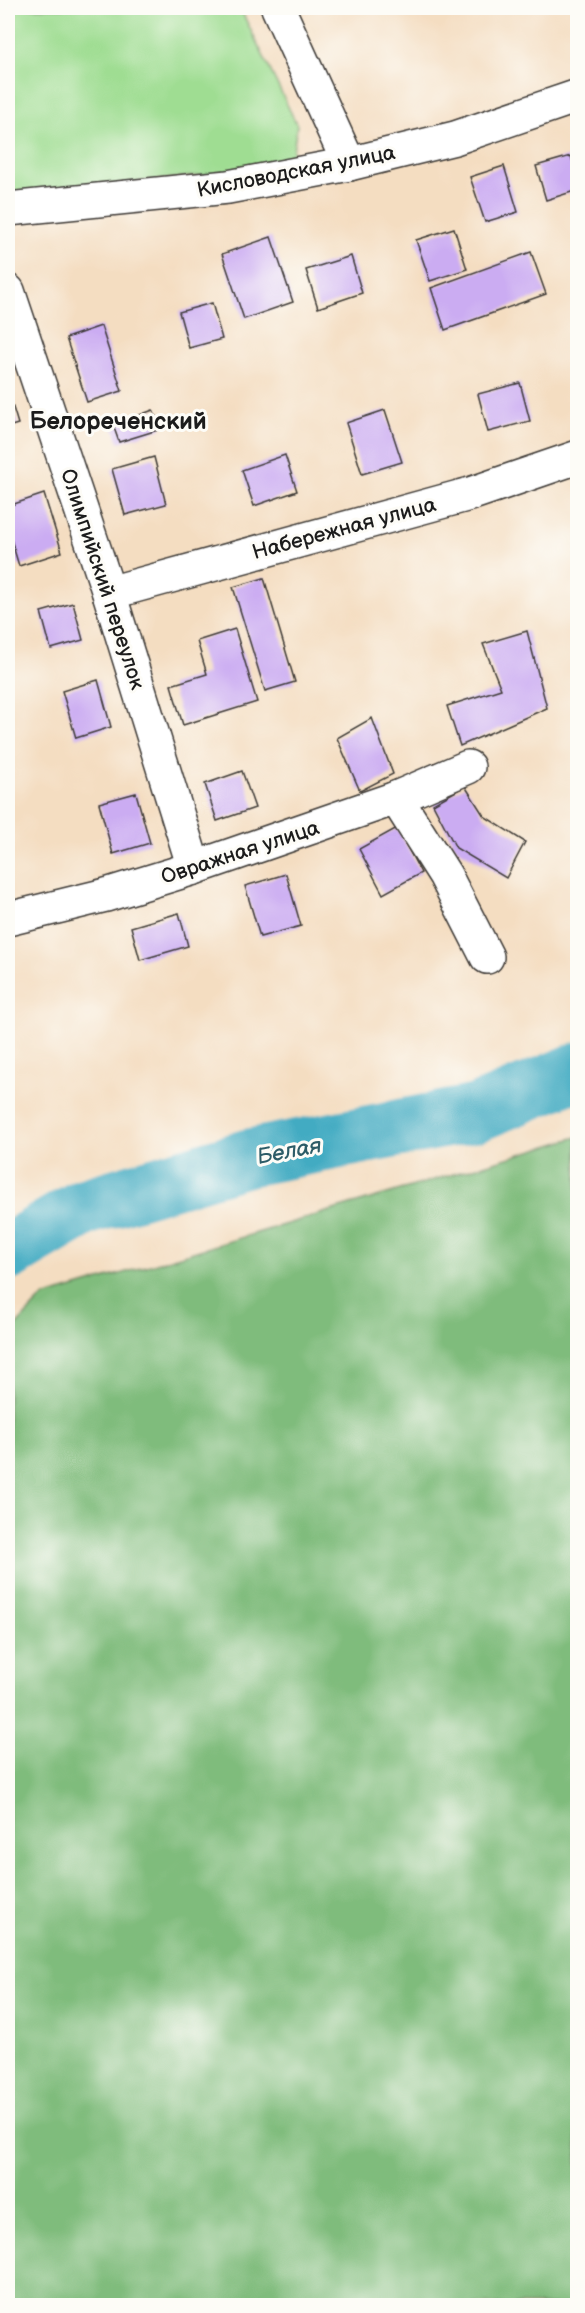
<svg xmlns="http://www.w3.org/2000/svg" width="585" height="2313" font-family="'Balsamiq Sans',sans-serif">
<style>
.green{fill:#9fdd92;stroke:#5e7c57;stroke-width:1.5}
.forest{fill:#7fbc7c;stroke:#4e6c4c;stroke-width:1.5}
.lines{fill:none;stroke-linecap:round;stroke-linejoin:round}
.river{stroke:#42abc2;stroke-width:58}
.building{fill:#cbacf2}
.minor-casing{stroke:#3c3935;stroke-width:36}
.minor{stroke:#fff;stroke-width:33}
.labels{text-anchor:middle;stroke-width:6;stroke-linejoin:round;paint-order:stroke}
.street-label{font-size:21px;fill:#1c1c1c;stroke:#fdfcf7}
.water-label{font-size:22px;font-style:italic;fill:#2d5c67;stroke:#fdfcf7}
.quarter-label{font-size:24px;font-weight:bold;fill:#1c1c1c;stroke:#fdfcf7}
</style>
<rect width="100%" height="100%" fill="#fdfcf7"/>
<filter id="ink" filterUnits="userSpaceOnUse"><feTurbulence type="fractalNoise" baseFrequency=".0167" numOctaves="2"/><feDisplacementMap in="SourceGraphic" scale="12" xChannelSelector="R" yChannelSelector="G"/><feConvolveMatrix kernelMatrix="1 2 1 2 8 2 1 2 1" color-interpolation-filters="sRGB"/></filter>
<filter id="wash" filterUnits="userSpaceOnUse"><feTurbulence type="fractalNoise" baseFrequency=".008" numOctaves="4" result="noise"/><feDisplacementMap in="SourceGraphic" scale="24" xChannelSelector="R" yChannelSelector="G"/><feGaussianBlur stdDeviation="1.35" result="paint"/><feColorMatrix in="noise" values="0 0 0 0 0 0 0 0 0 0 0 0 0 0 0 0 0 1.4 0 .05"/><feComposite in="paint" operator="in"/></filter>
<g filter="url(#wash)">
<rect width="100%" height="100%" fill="#f4ddc1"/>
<path class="green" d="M8 8H240L297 125 292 158 276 168 8 195Z"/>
<path class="forest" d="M577 1137V2305H8V1334L43 1297Z"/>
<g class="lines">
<path class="river" d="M8 1252 84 1207 247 1158 477 1113 578 1071"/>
</g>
<g id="blocks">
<g class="building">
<path d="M571 156 578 179V190L546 200 536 166Z"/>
<path d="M504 166 518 212 485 222 470 177Z"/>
<path d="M454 228 467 269 430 281 416 240Z"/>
<path d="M271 237 293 302 244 319 222 254Z"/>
<path d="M531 252 546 294 445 330 431 288Z"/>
<path d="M351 256 362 293 318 308 306 270Z"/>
<path d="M212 303 222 339 189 348 179 312Z"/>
<path d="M101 326 122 391 87 402 66 338Z"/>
<path d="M520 383 530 421 488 432 478 394Z"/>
<path d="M8 391 18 424 8 427Z"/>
<path d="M153 410 161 429 119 442 113 425Z"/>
<path d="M385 410 402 462 362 474 346 423Z"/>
<path d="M285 455 297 491 254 506 242 470Z"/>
<path d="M154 457 166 504 125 515 112 469Z"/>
<path d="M44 494 62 552 19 566 8 529V506Z"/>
<path d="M264 578 295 682 265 691 233 587Z"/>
<path d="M73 603 83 640 51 649 41 612Z"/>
<path d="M235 629 257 702 183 725 171 685 207 674 197 641Z"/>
<path d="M527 631 547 708 460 746 447 706 501 689 483 644Z"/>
<path d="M98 680 111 727 76 738 62 691Z"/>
<path d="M372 718 393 774 360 791 337 738Z"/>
<path d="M242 771 255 808 217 821 205 784Z"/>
<path d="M465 786 484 816 525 842 506 878 456 848 433 804Z"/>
<path d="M136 793 150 843 113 854 99 803Z"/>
<path d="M397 828 421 873 383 894 359 849Z"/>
<path d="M286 874 301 926 260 937 245 886Z"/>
<path d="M179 913 188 946 140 960 131 927Z"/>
</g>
</g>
</g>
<g filter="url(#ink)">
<use href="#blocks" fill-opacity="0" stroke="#3c3935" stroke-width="1.5"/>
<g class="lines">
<defs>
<g id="minor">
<path d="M278 8 349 164"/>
<path d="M8 209 228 187 349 164 455 138 578 96"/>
<path d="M8 291 109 593 194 868"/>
<path d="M109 593 470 494 578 457"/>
<path d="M396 798 445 875 487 957"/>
<path d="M8 919 106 895 194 868 396 798 468 767"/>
</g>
</defs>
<use href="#minor" class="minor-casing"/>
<use href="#minor" class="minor"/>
</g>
</g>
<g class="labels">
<g class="street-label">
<text transform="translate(296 171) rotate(-11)" y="7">Кисловодская улица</text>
<text transform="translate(344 528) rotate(-15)" y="7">Набережная улица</text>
<text transform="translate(103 579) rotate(72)" y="7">Олимпийский переулок</text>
<text transform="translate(240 852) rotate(-18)" y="7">Овражная улица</text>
</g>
<g class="water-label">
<text transform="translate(289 1150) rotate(-11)" y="8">Белая</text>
</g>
<g class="quarter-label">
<text x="118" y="429">Белореченский</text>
</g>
</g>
<rect width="585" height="2313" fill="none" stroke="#fdfcf7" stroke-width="30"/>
</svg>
